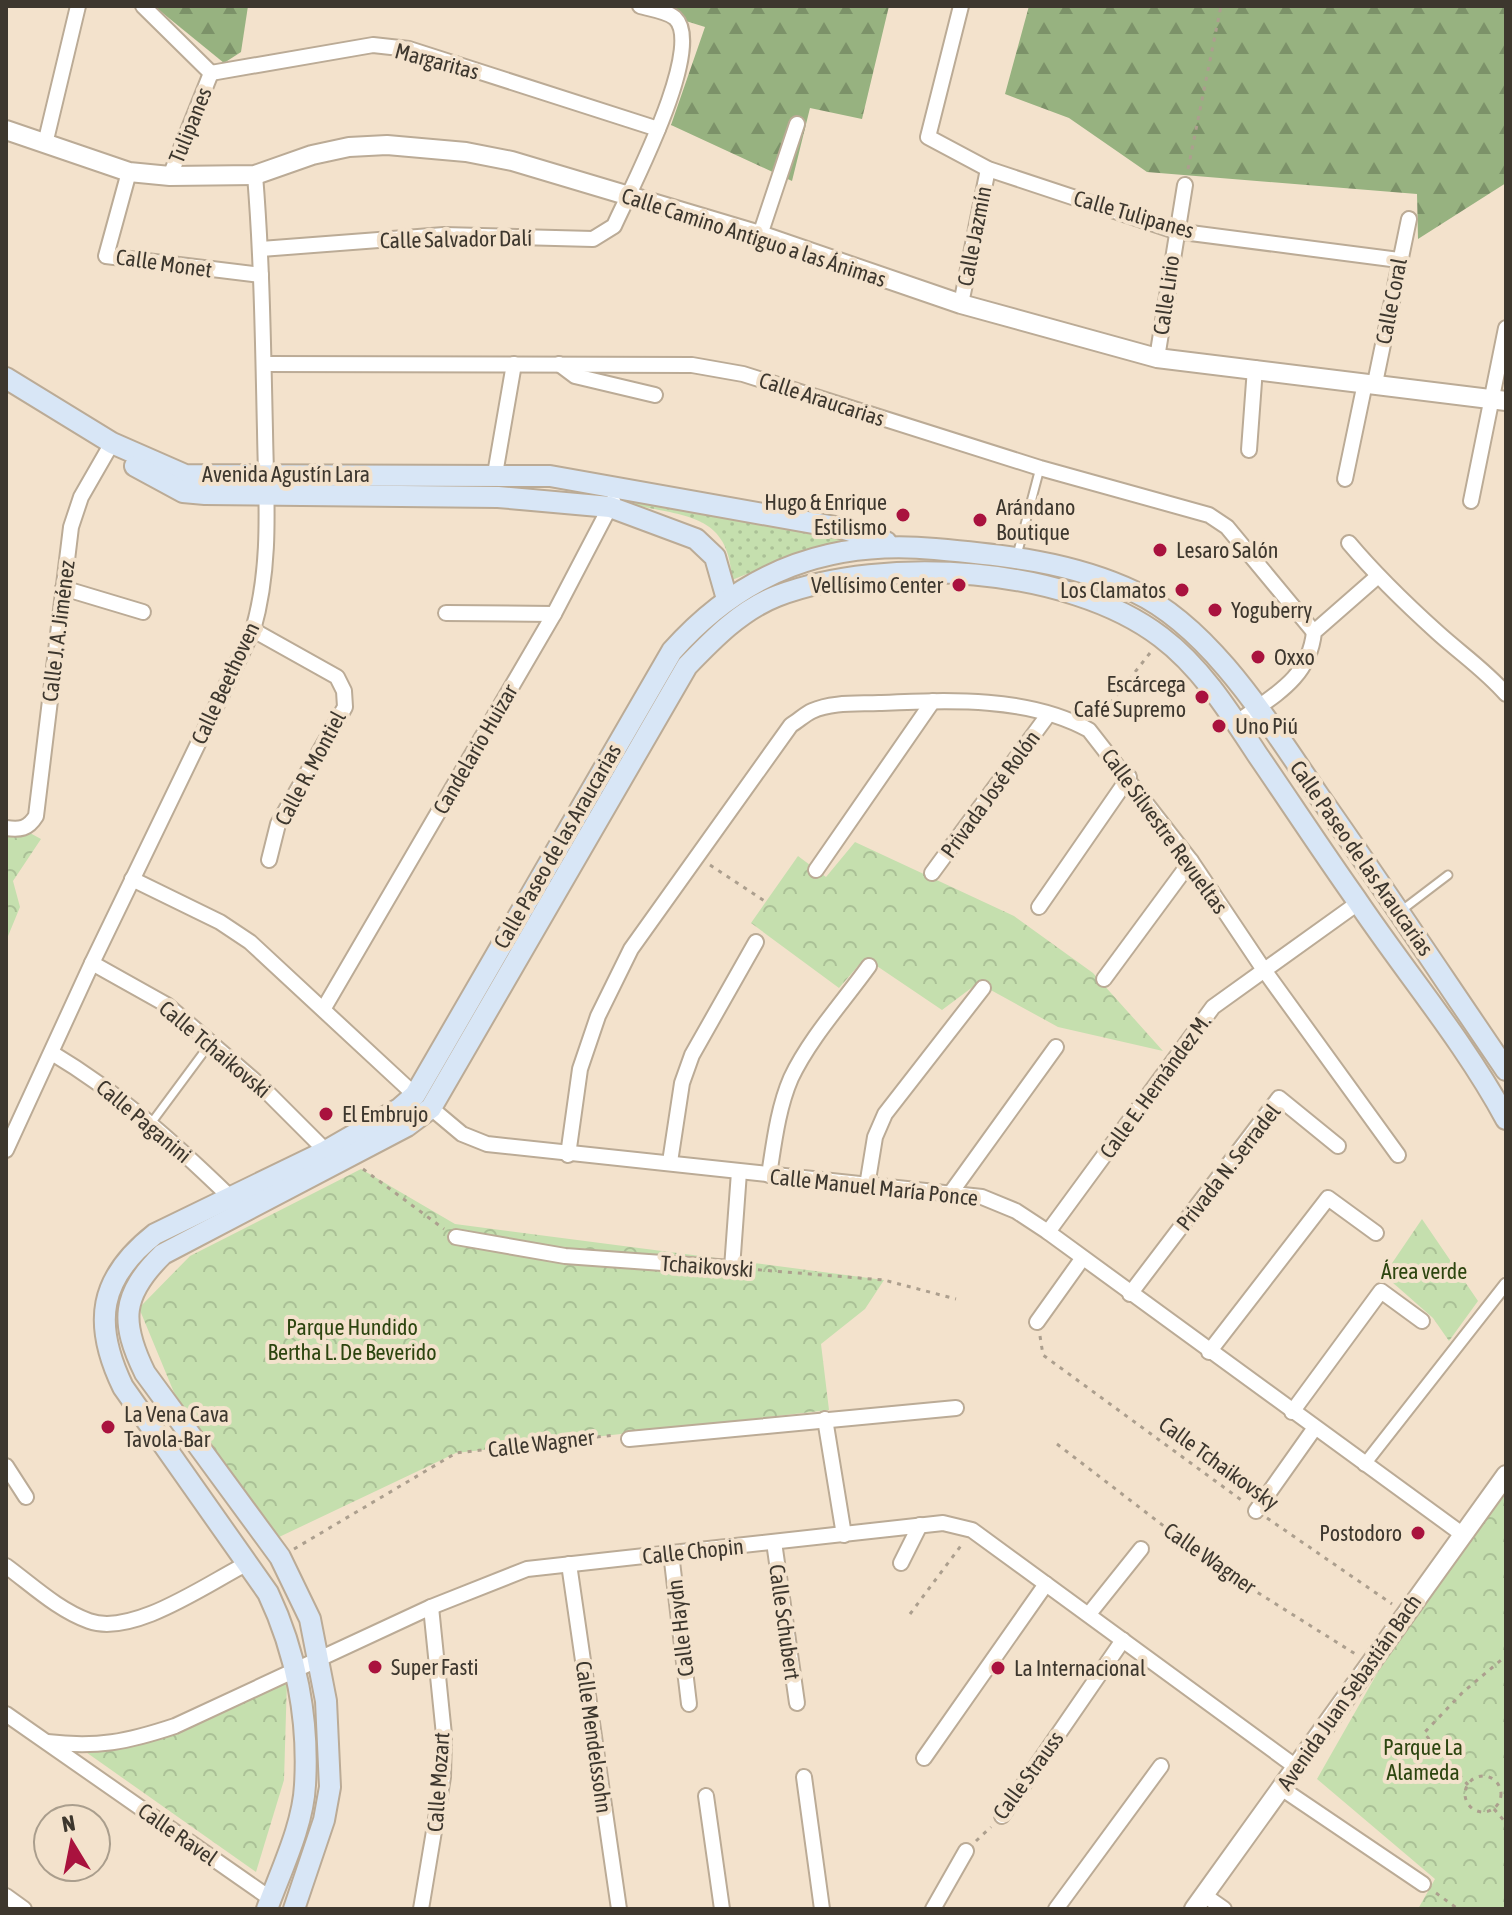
<svg xmlns="http://www.w3.org/2000/svg" width="1512" height="1915" font-family="'Asap Condensed',sans-serif">
<style>
.grass{fill:url(#grass-dots)}
.forest{fill:url(#forest-firs)}
.park{fill:url(#park-crowns)}
.lines{fill:none;stroke-linecap:round;stroke-linejoin:round}
.service-casing{stroke:#bbab96;stroke-width:11}
.pedestrian-casing{stroke:#bbab96;stroke-width:15}
.minor-casing{stroke:#bbab96;stroke-width:18}
.tertiary-casing{stroke:#bbab96;stroke-width:22}
.secondary-casing{stroke:#bbab96;stroke-width:24}
.path{stroke:#ac9f8e;stroke-width:3;stroke-dasharray:4 6;stroke-linecap:butt}
.service{stroke:#fff;stroke-width:7}
.pedestrian{stroke:#fff;stroke-width:11}
.minor{stroke:#fff;stroke-width:14}
.tertiary{stroke:#fff;stroke-width:18}
.secondary{stroke:#d8e6f6;stroke-width:20}
.poi-dot{fill:#a9123e;stroke:#f3e2cc;stroke-width:3}
.labels{text-anchor:middle;stroke-width:8;stroke-linejoin:round;paint-order:stroke}
.street-label{font-size:22px;fill:#3d372e;stroke:#f3e2cc}
.poi-label{font-size:22px;fill:#3d372e;stroke:#f3e2cc;text-anchor:start}
.park-label{font-size:22px;fill:#2c450f;stroke:#f3e2cc}
</style>
<defs>
<pattern id="grass-dots" width="8" height="8" patternUnits="userSpaceOnUse" patternTransform="scale(2)"><rect width="8" height="8" fill="#c5dfae"/><path d="M2 2h.1M6 6h.1" fill="none" stroke="#aac096" stroke-width="1.8" stroke-linecap="round"/></pattern>
<pattern id="forest-firs" width="22" height="20" patternUnits="userSpaceOnUse" patternTransform="scale(2)"><rect width="22" height="20" fill="#97b280"/><path d="M5 1l3.5 6h-7zM16 11l3.5 6h-7z" fill="#7c9269"/></pattern>
<pattern id="park-crowns" width="20" height="18" patternUnits="userSpaceOnUse" patternTransform="scale(2)"><rect width="20" height="18" fill="#c5dfae"/><path d="M2 6a3 3 0 1 1 6 0M12 15a3 3 0 1 1 6 0" fill="none" stroke="#aac096"/></pattern>
</defs>
<rect width="100%" height="100%" fill="#f3e2cc"/>
<path class="grass" d="M634 495 856 539 804 551 732 580C729 513 685 517 631 504Z"/>
<g class="forest">
<path d="M154 6H248L241 52 224 63Z"/>
<path d="M638 6H889L862 119 810 108 792 181 671 125 705 27Z"/>
<path d="M1029 6H1506V183L1418 239 1417 194 1147 172 1069 118 1005 94Z"/>
</g>
<g class="park">
<path d="M30 833 41 839 13 881 20 907 6 941V836Z"/>
<path d="M855 842 1014 916 1093 973 1163 1051 1058 1027 978 983 942 1010 865 958 839 988 751 923 798 856 826 877Z"/>
<path d="M361 1169 455 1224 884 1280 865 1309 821 1344 829 1410 456 1453 277 1538 185 1419 139 1308 190 1256Z"/>
<path d="M1422 1219 1478 1301 1449 1341 1433 1318 1384 1275Z"/>
<path d="M1506 1479V1909H1418L1435 1879 1317 1779 1391 1649Z"/>
<path d="M287 1680 284 1780 256 1872 83 1750Z"/>
</g>
<g class="lines">
<defs>
<g id="service">
<path d="M1017 555 1040 468"/>
<path d="M1402 910 1448 875"/>
<path d="M152 1122 212 1041"/>
</g>
<path id="pedestrian" d="M1364 1465 1506 1284"/>
<g id="minor">
<path d="M143 6 211 73"/>
<path d="M961 6 928 137 988 169 1175 231 1399 260"/>
<path d="M211 73 373 45 409 49 658 129"/>
<path d="M45 144 78 6"/>
<path d="M129 172 106 256 261 275"/>
<path d="M170 176 211 73"/>
<path d="M760 235 797 124"/>
<path d="M261 249 444 235 593 239 614 226C629 192 706 47 675 18 667 11 650 9 640 6"/>
<path d="M961 304 988 169"/>
<path d="M1157 358 1185 185"/>
<path d="M264 364 692 365 743 374 1040 468 1209 515 1227 527 1314 632"/>
<path d="M559 364 575 376 655 395"/>
<path d="M1375 383 1409 219"/>
<path d="M1249 450 1255 368"/>
<path d="M495 474 514 364"/>
<path d="M1345 479 1365 383"/>
<path d="M1471 501 1506 328"/>
<path d="M1349 543C1376 575 1406 604 1437 632 1460 653 1485 670 1506 694"/>
<path d="M63 588 143 612"/>
<path d="M446 613 554 614"/>
<path d="M253 630 337 677 344 691 345 707 278 824 269 860"/>
<path d="M1236 723C1272 696 1309 680 1314 632L1378 576"/>
<path d="M6 828C20 830 28 829 36 816L71 527 81 497 112 443"/>
<path d="M816 870 933 701"/>
<path d="M932 873 1048 715"/>
<path d="M132 879 220 922 250 942 415 1095"/>
<path d="M1039 907 1129 777"/>
<path d="M92 963 167 1005 263 1088 326 1151"/>
<path d="M1104 979 1191 861"/>
<path d="M324 1008 554 614 613 501"/>
<path d="M52 1053C119 1093 173 1142 229 1196"/>
<path d="M431 1108 462 1134 487 1144 982 1197 1016 1211 1048 1232 1462 1534"/>
<path d="M6 1150 92 963 253 630C272 564 266 498 265 431 263 345 262 260 255 175"/>
<path d="M568 1155 580 1069 598 1016 631 949 791 725C798 721 805 714 812 711 832 702 857 704 879 703 947 700 1028 696 1089 730L1191 861 1264 970 1398 1155"/>
<path d="M670 1162 682 1083 692 1055 756 942"/>
<path d="M769 1175C774 1143 778 1108 791 1078 810 1038 843 1002 869 966"/>
<path d="M867 1186 875 1137 885 1114 983 988"/>
<path d="M950 1194 1056 1047"/>
<path d="M1048 1232 1213 1007 1358 903"/>
<path d="M456 1237 565 1256 732 1268 739 1172"/>
<path d="M1130 1294 1279 1098 1338 1146"/>
<path d="M1037 1322 1082 1259"/>
<path d="M1209 1352 1328 1198 1376 1233"/>
<path d="M1292 1412 1381 1291 1422 1321"/>
<path d="M825 1419 844 1535"/>
<path d="M629 1439 956 1408"/>
<path d="M6 1466 26 1497"/>
<path d="M1256 1511 1314 1429"/>
<path d="M774 1542 797 1703"/>
<path d="M671 1553 689 1704"/>
<path d="M901 1563 920 1525"/>
<path d="M569 1564 619 1909"/>
<path d="M6 1566C32 1585 58 1610 89 1621 133 1637 208 1583 248 1563"/>
<path d="M1089 1614 1141 1549"/>
<path d="M6 1714 271 1899"/>
<path d="M47 1742C97 1748 127 1742 175 1726L431 1607 527 1569 943 1523 972 1530 1296 1767"/>
<path d="M924 1758 1046 1584"/>
<path d="M804 1777 822 1909"/>
<path d="M1281 1788 1423 1884"/>
<path d="M706 1796 722 1909"/>
<path d="M1002 1816 1123 1640"/>
<path d="M1204 1895 1224 1909"/>
<path d="M6 1896 24 1909"/>
<path d="M421 1909 443 1777 444 1735 431 1607"/>
<path d="M933 1909 966 1851"/>
<path d="M1056 1909 1161 1766"/>
</g>
<g id="tertiary">
<path d="M6 130 129 172 170 176 255 175 312 155 349 147 387 145 466 152 512 161 760 235 961 304 1157 358 1506 401"/>
<path d="M1194 1909 1506 1475"/>
</g>
<g id="secondary">
<path d="M6 378 112 443 185 475 550 476 841 528 886 542"/>
<path d="M135 466 183 492 205 494 498 497 610 507 696 539 715 557 727 599"/>
<path d="M267 1909C281 1870 303 1826 305 1785 309 1719 296 1652 268 1593L123 1387C92 1323 99 1278 155 1234L326 1151 399 1109 415 1095 672 651C743 571 830 539 935 549 1003 555 1072 562 1135 592 1213 629 1271 727 1319 796 1383 887 1444 979 1506 1070"/>
<path d="M294 1909 324 1820 330 1787 326 1701 310 1619 280 1557 145 1373C120 1322 121 1295 163 1254L407 1126 431 1108 687 666C713 639 741 610 777 596 885 555 1068 566 1161 637 1201 667 1230 713 1257 754 1290 802 1322 851 1356 899 1405 972 1464 1041 1506 1119"/>
</g>
</defs>
<use href="#service" class="service-casing"/>
<use href="#pedestrian" class="pedestrian-casing"/>
<use href="#minor" class="minor-casing"/>
<use href="#tertiary" class="tertiary-casing"/>
<use href="#secondary" class="secondary-casing"/>
<g class="path">
<path d="M1188 169 1221 6"/>
<path d="M1098 719 1150 653"/>
<path d="M710 865 766 902"/>
<path d="M363 1169 444 1229"/>
<path d="M748 1269 884 1280 956 1299"/>
<path d="M1040 1336 1043 1355 1244 1502"/>
<path d="M1057 1444 1217 1567 1357 1655"/>
<path d="M1267 1518 1392 1604"/>
<path d="M294 1549 456 1453 615 1435"/>
<path d="M910 1614 963 1543"/>
<circle cx="1483" cy="1794" r="18"/>
<path d="M1468 1785 1424 1733 1463 1692 1506 1656"/>
<path d="M1494 1809 1506 1823"/>
<path d="M976 1841 991 1827"/>
<path d="M1436 1893 1458 1909"/>
</g>
<use href="#service" class="service"/>
<use href="#pedestrian" class="pedestrian"/>
<use href="#minor" class="minor"/>
<use href="#tertiary" class="tertiary"/>
<use href="#secondary" class="secondary"/>
</g>
<g class="poi-dot">
<circle cx="903" cy="515" r="8"/>
<circle cx="980" cy="520" r="8"/>
<circle cx="1160" cy="550" r="8"/>
<circle cx="959" cy="585" r="8"/>
<circle cx="1182" cy="590" r="8"/>
<circle cx="1215" cy="610" r="8"/>
<circle cx="1258" cy="657" r="8"/>
<circle cx="1202" cy="697" r="8"/>
<circle cx="1219" cy="726" r="8"/>
<circle cx="326" cy="1114" r="8"/>
<circle cx="108" cy="1427" r="8"/>
<circle cx="1418" cy="1533" r="8"/>
<circle cx="375" cy="1667" r="8"/>
<circle cx="998" cy="1668" r="8"/>
</g>
<g class="labels">
<g class="street-label">
<text transform="translate(437 61) rotate(15)" y="8">Margaritas</text>
<text transform="translate(190 125) rotate(-68)" y="8">Tulipanes</text>
<text transform="translate(1134 214) rotate(16)" y="8">Calle Tulipanes</text>
<text transform="translate(974 236) rotate(-79)" y="8">Calle Jazmín</text>
<text transform="translate(754 237) rotate(18)" y="8">Calle Camino Antiguo a las Ánimas</text>
<text transform="translate(456 239) rotate(-1)" y="8">Calle Salvador Dalí</text>
<text transform="translate(164 263) rotate(8)" y="8">Calle Monet</text>
<text transform="translate(1166 295) rotate(-82)" y="8">Calle Lirio</text>
<text transform="translate(1391 301) rotate(-79)" y="8">Calle Coral</text>
<text transform="translate(822 399) rotate(18)" y="8">Calle Araucarias</text>
<text x="286" y="482">Avenida Agustín Lara</text>
<text transform="translate(58 631) rotate(-83)" y="8">Calle J. A. Jiménez</text>
<text transform="translate(225 683) rotate(-65)" y="8">Calle Beethoven</text>
<text transform="translate(475 749) rotate(-60)" y="8">Candelario Huizar</text>
<text transform="translate(310 768) rotate(-62)" y="8">Calle R. Montiel</text>
<text transform="translate(990 794) rotate(-54)" y="8">Privada José Rolón</text>
<text transform="translate(1165 831) rotate(54)" y="8">Calle Silvestre Revueltas</text>
<text transform="translate(557 846) rotate(-60)" y="8">Calle Paseo de las Araucarias</text>
<text transform="translate(1362 858) rotate(55)" y="8">Calle Paseo de las Araucarias</text>
<text transform="translate(215 1049) rotate(40)" y="8">Calle Tchaikovski</text>
<text transform="translate(1155 1086) rotate(-54)" y="8">Calle E. Hernández M.</text>
<text transform="translate(144 1121) rotate(40)" y="8">Calle Paganini</text>
<text transform="translate(1228 1167) rotate(-52)" y="8">Privada N. Serradel</text>
<text transform="translate(874 1187) rotate(6)" y="8">Calle Manuel María Ponce</text>
<text transform="translate(707 1266) rotate(4)" y="8">Tchaikovski</text>
<text transform="translate(541 1443) rotate(-7)" y="8">Calle Wagner</text>
<text transform="translate(1219 1463) rotate(36)" y="8">Calle Tchaikovsky</text>
<text transform="translate(693 1551) rotate(-6)" y="8">Calle Chopin</text>
<text transform="translate(1210 1558) rotate(35)" y="8">Calle Wagner</text>
<text transform="translate(785 1622) rotate(82)" y="8">Calle Schubert</text>
<text transform="translate(680 1628) rotate(-97)" y="8">Calle Haydn</text>
<text transform="translate(1349 1692) rotate(-55)" y="8">Avenida Juan Sebastián Bach</text>
<text transform="translate(594 1737) rotate(82)" y="8">Calle Mendelssohn</text>
<text transform="translate(1028 1775) rotate(-54)" y="8">Calle Strauss</text>
<text transform="translate(438 1782) rotate(-86)" y="8">Calle Mozart</text>
<text transform="translate(178 1834) rotate(35)" y="8">Calle Ravel</text>
</g>
<g class="poi-label">
<text x="887" y="510" text-anchor="end">Hugo &amp; Enrique<tspan x="887" dy="25">Estilismo</tspan></text>
<text x="996" y="515">Arándano<tspan x="996" dy="25">Boutique</tspan></text>
<text x="1176" y="558">Lesaro Salón</text>
<text x="943" y="593" text-anchor="end">Vellísimo Center</text>
<text x="1166" y="598" text-anchor="end">Los Clamatos</text>
<text x="1231" y="618">Yoguberry</text>
<text x="1274" y="665">Oxxo</text>
<text x="1186" y="692" text-anchor="end">Escárcega<tspan x="1186" dy="25">Café Supremo</tspan></text>
<text x="1235" y="734">Uno Piú</text>
<text x="342" y="1122">El Embrujo</text>
<text x="124" y="1422">La Vena Cava<tspan x="124" dy="25">Tavola-Bar</tspan></text>
<text x="1402" y="1541" text-anchor="end">Postodoro</text>
<text x="391" y="1675">Super Fasti</text>
<text x="1014" y="1676">La Internacional</text>
</g>
<g class="park-label">
<text x="1424" y="1279">Área verde</text>
<text x="352" y="1335">Parque Hundido<tspan x="352" dy="25">Bertha L. De Beverido</tspan></text>
<text x="1423" y="1755">Parque La<tspan x="1423" dy="25">Alameda</tspan></text>
</g>
</g>
<rect width="1512" height="1915" fill="none" stroke="#3d372e" stroke-width="16"/>
<g transform="translate(72 1843) rotate(350)"><circle r="38" fill="#f3e2cc" stroke="#aa9e8d" stroke-width="2"/>
<path d="M0-6L14 30L0 20L-14 30Z" fill="#a9123e"/>
<text y="-12" font-size="22" font-weight="bold" text-anchor="middle" fill="#3d372e">N</text>
</g>
</svg>
